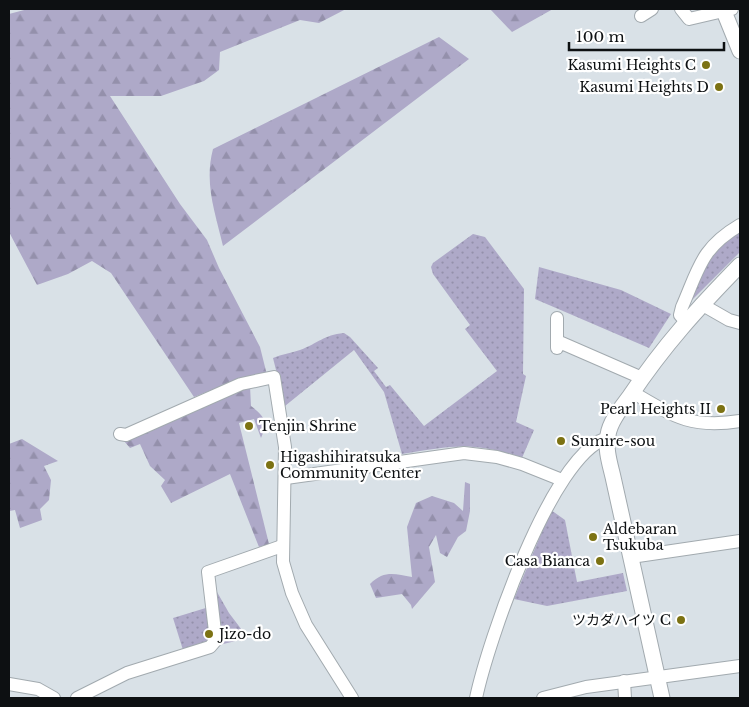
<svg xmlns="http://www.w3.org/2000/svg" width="749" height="707" font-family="'Libre Baskerville','Noto Sans JP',serif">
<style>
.grass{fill:url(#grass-dots)}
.forest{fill:url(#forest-firs)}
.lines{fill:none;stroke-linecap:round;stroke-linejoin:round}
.minor-casing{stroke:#a2aaaf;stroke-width:14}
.tertiary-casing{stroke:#a2aaaf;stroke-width:17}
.minor{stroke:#fff;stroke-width:12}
.tertiary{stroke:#fff;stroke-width:15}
.poi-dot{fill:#7c7213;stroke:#fff;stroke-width:2}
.labels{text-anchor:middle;stroke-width:4.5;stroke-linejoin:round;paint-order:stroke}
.poi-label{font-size:14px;fill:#0d1012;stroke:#fff;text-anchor:end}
</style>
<defs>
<pattern id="grass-dots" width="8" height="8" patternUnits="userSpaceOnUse" patternTransform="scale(1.25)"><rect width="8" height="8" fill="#aea9c8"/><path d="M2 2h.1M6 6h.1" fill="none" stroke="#9490ab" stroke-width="1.8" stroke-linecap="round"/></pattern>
<pattern id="forest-firs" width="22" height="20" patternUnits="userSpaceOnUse" patternTransform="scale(1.25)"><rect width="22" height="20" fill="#aea9c8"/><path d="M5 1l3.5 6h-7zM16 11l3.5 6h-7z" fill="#9490ab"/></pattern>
</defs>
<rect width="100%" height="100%" fill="#d9e1e7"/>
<g class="grass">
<path d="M740 228V252L683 309 706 257Z"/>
<path d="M473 234 485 237 524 289 523 374 526 376 516 422 534 430 522 458C472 441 453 446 402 454L384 392 354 350 285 406 273 358C282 354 291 353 300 350 319 343 323 335 344 333L350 337 378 368 374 371 386 387 390 385 424 426 497 371 465 329 470 325 433 274 431 267 433 263Z"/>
<path d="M539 267 621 290 671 314 649 348 535 299Z"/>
<path d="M551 510 565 520 577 582 623 573 627 591 547 606 514 599Z"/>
<path d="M217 592 229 613 248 638 219 645Z"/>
<path d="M209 607 213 638 208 642 183 650 173 618Z"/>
</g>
<g class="forest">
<path d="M28 9H346L319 23 300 20 220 52 219 70 204 81 161 96H110L180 204 207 240 219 268 260 347 267 375 234 381 194 397 111 273 92 261 68 274 37 285 9 232V14Z"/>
<path d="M490 9H553L512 32Z"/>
<path d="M439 37 469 59 223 246C215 212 204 183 213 149Z"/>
<path d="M250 386 251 406C265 417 268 421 261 438L254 419 239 423 269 544 259 547 230 474 171 503 161 486 165 480 150 466 140 444 130 448 124 441Z"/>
<path d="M22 439 58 461 44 466 51 480 49 500 40 509 42 520 20 528 15 510 9 511V444Z"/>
<path d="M465 482 470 484V511L466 531 458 537 447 557 440 553 436 535 429 547 435 582 412 609 411 605 402 594 376 598 370 584C384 570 395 574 412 577L407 527 416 503 432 496 454 503 463 511Z"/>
</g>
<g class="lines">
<defs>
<g id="minor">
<path d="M681 9 689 19 732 9"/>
<path d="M641 16 652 9"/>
<path d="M701 304 729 320 740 323"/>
<path d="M685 321 680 315 682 307C699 268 701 248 740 225"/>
<path d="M557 341 642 378"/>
<path d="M557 348V318"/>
<path d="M632 392C673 416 691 429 740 421"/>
<path d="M120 434 126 435 241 384 274 377 285 447 283 562 292 593 306 625 352 698"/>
<path d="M286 478 464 453 497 457 522 464 562 480"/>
<path d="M631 557 740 541"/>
<path d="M624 681 625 698"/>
<path d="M9 684 38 689 54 698"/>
<path d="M77 698 127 673 210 647 216 640 208 572 282 546"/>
<path d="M476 698C488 642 551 455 607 438"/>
<path d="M543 698 586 687 740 666"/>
</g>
<g id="tertiary">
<path d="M723 9 740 51"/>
<path d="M662 698 613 477C610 464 605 449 608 435 610 421 622 407 630 396 664 345 698 308 740 265"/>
</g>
</defs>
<use href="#minor" class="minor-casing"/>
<use href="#tertiary" class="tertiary-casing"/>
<use href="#minor" class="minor"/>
<use href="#tertiary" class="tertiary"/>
</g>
<g class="poi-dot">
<circle cx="706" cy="65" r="5"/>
<circle cx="719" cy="87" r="5"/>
<circle cx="721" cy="409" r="5"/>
<circle cx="249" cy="426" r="5"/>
<circle cx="561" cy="441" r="5"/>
<circle cx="270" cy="465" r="5"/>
<circle cx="593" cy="537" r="5"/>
<circle cx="600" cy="561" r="5"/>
<circle cx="681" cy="620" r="5"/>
<circle cx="209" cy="634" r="5"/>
</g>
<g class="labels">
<g class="poi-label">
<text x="696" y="70">Kasumi Heights C</text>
<text x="709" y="92">Kasumi Heights D</text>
<text x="711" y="414">Pearl Heights II</text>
<text x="259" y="431" text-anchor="start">Tenjin Shrine</text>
<text x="571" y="446" text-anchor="start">Sumire-sou</text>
<text x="280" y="462" text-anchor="start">Higashihiratsuka<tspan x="280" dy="16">Community Center</tspan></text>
<text x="603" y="534" text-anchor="start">Aldebaran<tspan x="603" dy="16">Tsukuba</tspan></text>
<text x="590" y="566">Casa Bianca</text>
<text x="671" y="625">ツカダハイツ C</text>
<text x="219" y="639" text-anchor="start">Jizo-do</text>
</g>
</g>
<rect width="749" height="707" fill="none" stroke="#0d1012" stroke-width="20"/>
<path d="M569 42v8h155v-8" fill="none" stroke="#0d1012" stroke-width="2.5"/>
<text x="576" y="42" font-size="15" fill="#0d1012" stroke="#ffffff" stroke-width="4" paint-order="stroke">100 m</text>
</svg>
